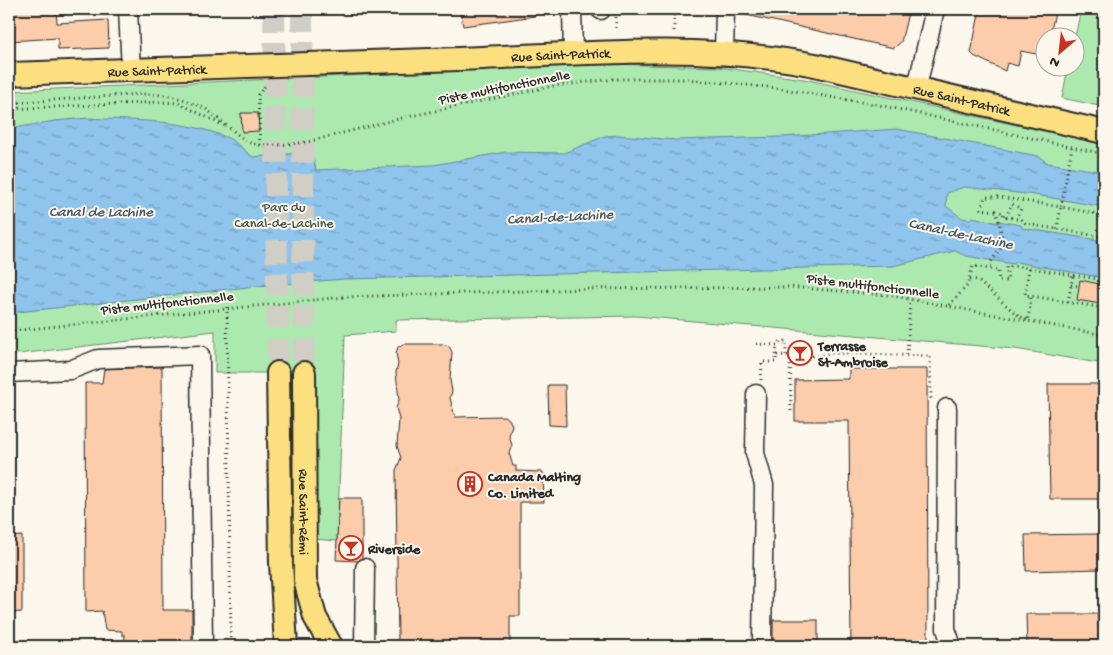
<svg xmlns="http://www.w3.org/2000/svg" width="1113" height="655" font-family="'Gochi Hand',sans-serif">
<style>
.green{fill:#ace9af;stroke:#6c8a6d}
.water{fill:url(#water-ripples);stroke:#67879f}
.building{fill:#fcccab;stroke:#2b2b2b}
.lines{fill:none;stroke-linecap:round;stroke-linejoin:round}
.major-tunnel{stroke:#d1cec5;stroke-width:22;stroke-dasharray:22 11;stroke-linecap:butt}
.minor-casing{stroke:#2b2b2b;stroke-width:21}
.major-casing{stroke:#2b2b2b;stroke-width:26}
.path{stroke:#2b2b2b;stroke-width:3;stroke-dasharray:1 4;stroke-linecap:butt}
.minor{stroke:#fbf7ec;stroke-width:18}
.major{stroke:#fce080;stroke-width:22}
.labels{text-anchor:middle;stroke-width:4;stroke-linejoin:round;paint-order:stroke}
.street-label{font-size:14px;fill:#2b2b2b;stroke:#fbf7ec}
.park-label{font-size:14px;fill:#4b5a4c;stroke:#fbf7ec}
.poi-label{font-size:14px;font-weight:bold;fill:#2b2b2b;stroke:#fbf7ec;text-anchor:start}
.water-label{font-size:15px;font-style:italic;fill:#495965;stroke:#fbf7ec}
</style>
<defs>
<pattern id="water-ripples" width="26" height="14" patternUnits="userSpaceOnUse" patternTransform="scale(1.25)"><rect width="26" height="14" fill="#8fc4ec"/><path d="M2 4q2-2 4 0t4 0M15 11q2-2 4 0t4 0" fill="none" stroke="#759fbf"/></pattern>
</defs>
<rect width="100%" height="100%" fill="#fbf7ec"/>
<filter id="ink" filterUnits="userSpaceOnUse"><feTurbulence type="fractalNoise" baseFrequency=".02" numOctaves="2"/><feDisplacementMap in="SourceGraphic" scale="10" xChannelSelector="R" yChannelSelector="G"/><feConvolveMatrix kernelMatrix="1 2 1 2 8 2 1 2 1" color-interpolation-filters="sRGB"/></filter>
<g filter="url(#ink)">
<g class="green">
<path d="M1081 9H1104V107L1062 98 1068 68H1076L1075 37Z"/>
<path d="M609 64 718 67 804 79 1104 144V364L1015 349 636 316 396 320V331L345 335 337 541 314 539 315 373H215V331L9 355V91Z"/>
</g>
<path class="water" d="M88 118C134 121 185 119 228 138 237 142 245 152 253 157L312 152 316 170 433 165 506 152 564 153 605 136 619 135 675 140 782 137 897 129 1038 156 1048 163 1104 172V207L1035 195 964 187 947 193 946 206 962 218 970 219 972 217 999 223 998 221 1021 225 1022 228 1104 241V278L1016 262 1013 264 966 256 955 251 893 266 345 279 257 286 9 313V129L54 121Z"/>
<g class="building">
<path d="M9 9H56L57 23 108 20 109 48 58 50V38L9 41Z"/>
<path d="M460 9H534L535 16 463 26Z"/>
<path d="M743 9H909L901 42 894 48 742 14Z"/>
<path d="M980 9H1056L1049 38H1046V56L1021 51 1018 66 1007 63 1005 71 974 56 971 53Z"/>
<path d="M241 113H258L259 131 242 132Z"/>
<path d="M1080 280 1104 285 1101 304 1077 300Z"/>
<path d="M403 344H443L449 346 452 352 450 380 452 391 450 398 455 417 504 416 509 419 512 425 509 436 512 445 509 453 513 466H516V471L543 472 544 502H520V616H510V646H398L396 470 401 458 397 446 399 419 396 408 399 400 396 372 398 364 396 353 398 347Z"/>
<path d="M162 367 163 610H192V646H124L125 635H122V631L105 630 102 611 86 612 85 383H102L104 369Z"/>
<path d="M849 369H927L928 646H851L849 421H795V380L849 379Z"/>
<path d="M1048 384H1100L1102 499H1050Z"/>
<path d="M548 385H565L566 426 549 425Z"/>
<path d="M339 498H362V558L358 561 336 560Z"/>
<path d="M1099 534 1100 569 1026 571 1025 535Z"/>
<path d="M22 536V612L9 613V537Z"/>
<path d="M1026 614H1098L1099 646H1027Z"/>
<rect x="773" y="620" width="45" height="26"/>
</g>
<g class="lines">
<g class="major-tunnel">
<path d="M274 9 278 373"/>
<path d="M302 9 304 373"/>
</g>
<defs>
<g id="minor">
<path d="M128 9 131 71"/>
<path d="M572 9 573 54"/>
<path d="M601 9V10"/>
<path d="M724 54 725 9"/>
<path d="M917 87 935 9"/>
<path d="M9 373 70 370 98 359 200 355 203 646"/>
<path d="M756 394 755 453 764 485 762 646"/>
<path d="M947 408 946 629 952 646"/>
<path d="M364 646 365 568"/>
</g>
<g id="major">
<path id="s1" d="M9 74C159 70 309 65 459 59 576 54 698 42 815 65L1104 132"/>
<path d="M278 373 281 563 286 646"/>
<path id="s2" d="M304 373 305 580 315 617 331 646"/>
</g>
</defs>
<use href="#minor" class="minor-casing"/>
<use href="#major" class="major-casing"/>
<g class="path">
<path d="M616 17V31"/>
<path d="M674 31V9"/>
<path d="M9 103 142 94 165 95 183 99 206 109 247 142 260 145H281L307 142 402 118 553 86 614 79H686L777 88 879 105 1104 154"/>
<path d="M9 109 161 102 178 103 225 126"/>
<path d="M260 145 258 95 265 86"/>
<path d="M996 211 981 209 985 197H1000L1061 207 1072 147"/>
<path d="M1006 217 1012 204 1021 209 1016 218"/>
<path d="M1057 229 1061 207 1104 215"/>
<path d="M1104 237 1026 224 1022 220 1003 216 1004 213 996 211 1004 244 992 260 989 269 998 270 999 281 1008 280 1006 267 1017 266 1104 280"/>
<path d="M1029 268 1025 295 1104 308"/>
<path d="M970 279 977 280 1015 313 1028 321 1031 296"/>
<path d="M1071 285 1079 286"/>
<path d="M1068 302 1073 275"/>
<path d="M949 305 967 286 973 266 989 269"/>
<path d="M227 307 231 646"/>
<path d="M9 331 344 297 588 289 790 287 887 295 1104 335"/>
<path d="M756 344 777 345 781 341H786V355"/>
<path d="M776 355 777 345"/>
<path d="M790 355 791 414"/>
<path d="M907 355 910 300"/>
<path d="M761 380 762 362H776V355L821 356 829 353 930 356 931 398 933 400"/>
</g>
<use href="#minor" class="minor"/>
<use href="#major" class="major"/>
</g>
</g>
<defs>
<symbol id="bar-ring" viewBox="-11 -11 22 22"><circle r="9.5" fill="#fbf7ec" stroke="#c8321e" stroke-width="1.5"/><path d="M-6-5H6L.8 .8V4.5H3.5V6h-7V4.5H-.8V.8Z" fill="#c8321e"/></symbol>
<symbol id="building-ring" viewBox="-11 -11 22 22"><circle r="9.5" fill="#fbf7ec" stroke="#c8321e" stroke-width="1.5"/><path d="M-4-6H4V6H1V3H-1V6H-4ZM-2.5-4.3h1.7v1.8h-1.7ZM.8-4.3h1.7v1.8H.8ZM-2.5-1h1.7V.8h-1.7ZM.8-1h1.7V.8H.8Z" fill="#c8321e"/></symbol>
</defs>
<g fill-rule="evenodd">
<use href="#bar-ring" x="786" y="339" width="28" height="28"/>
<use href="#building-ring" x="456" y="470" width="28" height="28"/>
<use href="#bar-ring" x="337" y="534" width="28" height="28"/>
</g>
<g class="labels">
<g class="street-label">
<text dy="5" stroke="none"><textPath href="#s1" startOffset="552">Rue Saint-Patrick</textPath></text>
<text dy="5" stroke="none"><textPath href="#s1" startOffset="148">Rue Saint-Patrick</textPath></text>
<text transform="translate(504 86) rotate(-11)" y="5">Piste multifonctionnelle</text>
<text dy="5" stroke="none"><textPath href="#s1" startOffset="958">Rue Saint-Patrick</textPath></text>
<text transform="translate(873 285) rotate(7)" y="5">Piste multifonctionnelle</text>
<text transform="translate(167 302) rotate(-6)" y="5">Piste multifonctionnelle</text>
<text dy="5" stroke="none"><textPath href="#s2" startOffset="139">Rue Saint-Rémi</textPath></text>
</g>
<g class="park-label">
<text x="284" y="211">Parc du<tspan x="284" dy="16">Canal-de-Lachine</tspan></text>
</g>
<g class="poi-label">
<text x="818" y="350">Terrasse<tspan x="818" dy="16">St-Ambroise</tspan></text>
<text x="488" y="481">Canada Malting<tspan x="488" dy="16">Co. Limited</tspan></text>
<text x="368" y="553">Riverside</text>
</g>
<g class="water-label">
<text x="101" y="216">Canal de Lachine</text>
<text transform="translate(560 216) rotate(-3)" y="5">Canal-de-Lachine</text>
<text transform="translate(961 233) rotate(12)" y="5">Canal-de-Lachine</text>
</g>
</g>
<rect width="1113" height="655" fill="none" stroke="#fbf7ec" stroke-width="30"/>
<rect x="15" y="15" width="1083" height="625" fill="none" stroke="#2b2b2b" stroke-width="2" filter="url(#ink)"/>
<g transform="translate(1060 52) rotate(208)"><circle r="24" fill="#fbf7ec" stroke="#a8a59f"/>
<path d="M0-4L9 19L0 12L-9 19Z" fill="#c8321e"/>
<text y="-8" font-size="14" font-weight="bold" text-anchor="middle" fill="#2b2b2b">N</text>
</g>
</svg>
